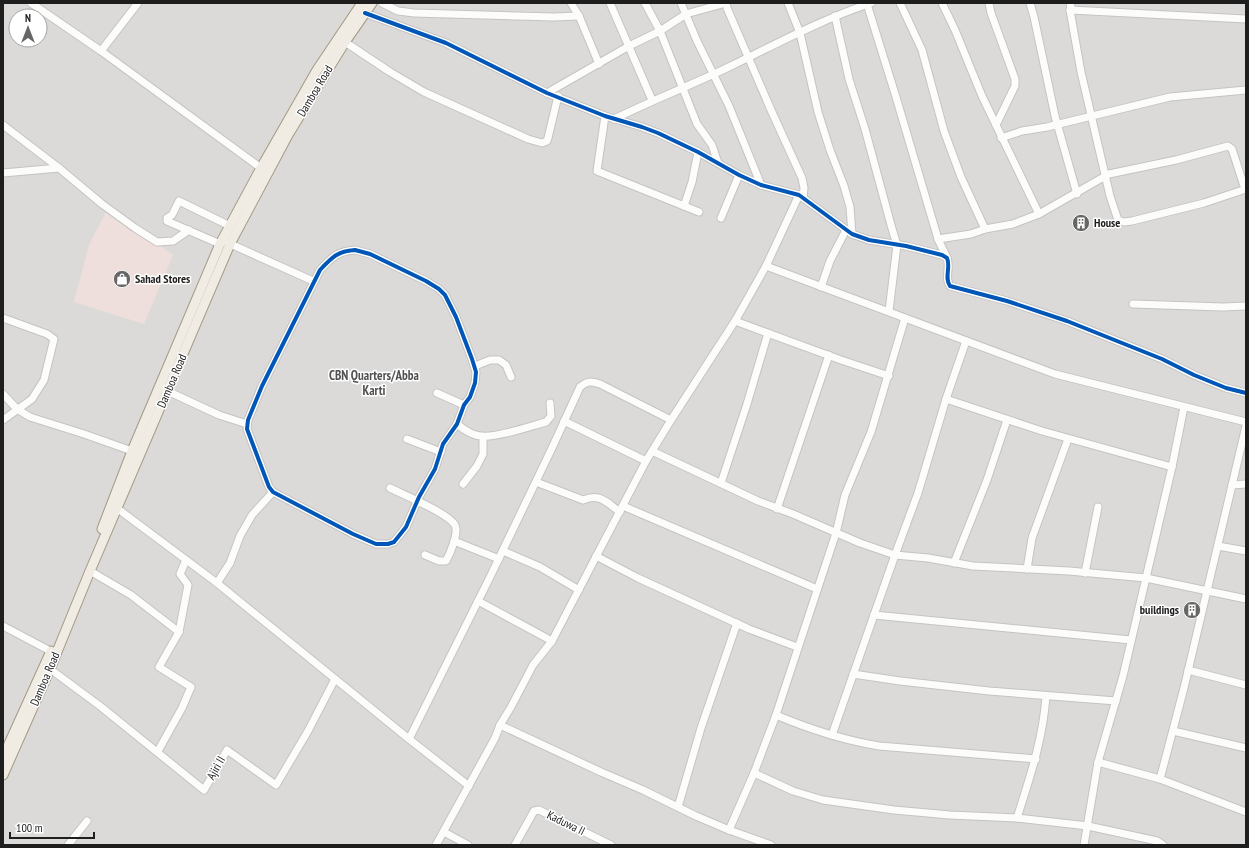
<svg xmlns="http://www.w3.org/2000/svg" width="1249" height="848" font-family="'PT Sans Narrow',sans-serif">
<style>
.residential{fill:#dcdad8;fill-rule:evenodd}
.commercial{fill:#efdfdc}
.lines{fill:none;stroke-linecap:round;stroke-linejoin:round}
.minor-casing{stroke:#c5c4c3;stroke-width:9}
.major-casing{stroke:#a39983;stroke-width:11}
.minor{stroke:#fcfcfb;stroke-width:7}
.major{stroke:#f0ece4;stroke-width:9}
.cycleway-casing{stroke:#fff;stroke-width:6}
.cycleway{stroke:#0057b8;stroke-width:4}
.labels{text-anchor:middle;stroke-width:3;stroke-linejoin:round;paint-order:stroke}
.street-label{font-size:12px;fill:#1e1e1e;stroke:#fff}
.poi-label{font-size:12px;font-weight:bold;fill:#1e1e1e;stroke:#fff;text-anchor:start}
.neighbourhood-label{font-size:13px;font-weight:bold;fill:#515151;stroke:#fff}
</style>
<rect width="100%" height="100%" fill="#edebe7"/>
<path class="residential" d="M3 3H1246V845H3ZM16 16H40V40H16Z"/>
<path class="commercial" d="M108 208 148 238 173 255 144 324 74 302 89 245Z"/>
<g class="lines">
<defs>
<g id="minor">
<path d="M31 3 101 51 261 168"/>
<path d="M382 3 398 11 414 13 554 17 579 16"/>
<path d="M571 3 579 16 599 64"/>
<path d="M610 3 652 100"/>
<path d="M645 3 660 31 697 124 712 145 718 163"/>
<path d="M681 3 697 41 729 106 761 185"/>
<path d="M726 3 727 8 771 110 802 178 804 188 803 198"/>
<path d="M788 3 800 33 818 112 830 150 844 186 850 207 852 234"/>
<path d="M900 3 922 50 944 131 961 177 985 229"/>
<path d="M942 3 955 30 982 96 1039 214"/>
<path d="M989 3 991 13 1015 79V86L996 125"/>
<path d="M1030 3 1034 17 1055 116 1077 194"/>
<path d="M1070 3 1071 7 1070 10 1081 72 1110 196 1118 220 1124 222 1132 221 1204 203 1246 189"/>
<path d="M867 4 896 97 938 239 947 258"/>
<path d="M1070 10 1246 19"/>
<path d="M365 13 446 43 547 93 605 116 642 127 658 133 698 152 739 175 761 185 799 195 852 234 869 240 906 246 942 255 947 258C951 267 944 278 950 286L1007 301 1067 321 1162 359 1194 375 1226 388 1246 393"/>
<path d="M835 16 849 79 865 129 891 225 897 245 889 311"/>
<path d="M345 42 390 72 424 92 528 139 542 143 547 141 548 138 558 96"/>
<path d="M101 51 138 3"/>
<path d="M547 93 629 46 660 31 686 14 726 3"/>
<path d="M605 116 597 171 699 212"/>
<path d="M614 119C653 100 694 84 733 65 778 43 823 19 871 3"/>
<path d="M3 125 59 168 102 204 135 228 157 242 173 241 189 230"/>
<path d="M1001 138 1022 131 1047 127 1170 97 1246 90"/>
<path d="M3 173 59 168"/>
<path d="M684 206 692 182 698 152"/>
<path d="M721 218 739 175"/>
<path d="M938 239 971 234 985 229 1013 224 1039 214 1109 174 1176 160 1228 146 1232 149 1245 189"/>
<path d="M226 242 313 281"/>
<path d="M220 244 167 221V218L172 215 179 201 230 226"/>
<path d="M355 250 370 254 426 281 439 289 445 295 456 317 472 359 476 372 475 383 470 397 464 405 457 424 443 444 435 469 419 497 406 527 394 542 388 544H376L353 534 273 492 269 487 247 429 248 420 262 386 320 270C332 257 338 251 355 250Z"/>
<path d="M766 266 1055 374 1246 422"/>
<path d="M821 287 830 261 846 230"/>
<path d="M1133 304 1223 307 1246 306"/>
<path d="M3 318 47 334 54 339 44 380 32 399 3 420"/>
<path d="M735 321 841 360 889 376"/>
<path d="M475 366 490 360H499L506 365 511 377"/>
<path d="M163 389 219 415 247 424"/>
<path d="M437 393 464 405"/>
<path d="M3 394 17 409 30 417 84 434 132 451"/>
<path d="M946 399 1042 431 1172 467"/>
<path d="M564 421 646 461"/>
<path d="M457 424C464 430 472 436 482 436 496 438 531 426 546 422L551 416 550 403"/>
<path d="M407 439 441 452"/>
<path d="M652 451 758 501 793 514 860 543 895 555 928 558 973 566 1069 571 1146 578 1246 599"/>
<path d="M536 482 583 500C600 493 606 502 620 512"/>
<path d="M721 483 747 404 768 333"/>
<path d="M463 484 477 466 483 454V437"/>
<path d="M1232 485 1246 484"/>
<path d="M390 488C404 495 448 513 455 525 459 533 450 554 446 561H439L425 555"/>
<path d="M623 506 817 589"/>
<path d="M114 507 118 509 217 583 409 739 469 786"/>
<path d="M777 509 829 355"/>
<path d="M454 541 499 559"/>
<path d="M1218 546 1246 551"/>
<path d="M503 551 540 567 579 590"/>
<path d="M596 556 638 578 749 629 797 647"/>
<path d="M954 563 987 480 1007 420"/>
<path d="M1027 569 1032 538 1068 439"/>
<path d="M90 571 131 595 179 632"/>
<path d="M1085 573 1098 507"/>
<path d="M217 583 230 563 240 536 252 515 273 492"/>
<path d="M478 601 552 641"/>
<path d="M874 615 1131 640"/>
<path d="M3 626 54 653"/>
<path d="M46 666 100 706 204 790 227 750 276 785 308 731 335 679"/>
<path d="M1188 670 1246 685"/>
<path d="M853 674 900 681 989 691 1116 701"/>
<path d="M776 715C809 729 843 740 879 746L1036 759"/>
<path d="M500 725 601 772 643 790 696 816 729 830 771 845"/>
<path d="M1173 731 1246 748"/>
<path d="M832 735 895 555 918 493 946 399 966 341"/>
<path d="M409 739 490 577 552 448 580 387C587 381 591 381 600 384L671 420"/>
<path d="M158 751 182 708 191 687 159 667 179 632 188 585 180 574 186 560"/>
<path d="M1098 762 1160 779 1246 812"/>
<path d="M754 773 793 791 823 800 894 810 950 815 1017 818 1088 826 1157 841 1163 845"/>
<path d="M1160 779 1184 688 1246 426"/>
<path d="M678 807 701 728 737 623"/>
<path d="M1017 818C1030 777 1043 739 1046 696"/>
<path d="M729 830 754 773 776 715 836 533 845 495 871 432 905 318"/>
<path d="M444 832 468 845"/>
<path d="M68 845 87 821"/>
<path d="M436 845 495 738 500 725 511 707 533 665 552 641 646 461 671 420 735 321 748 298 766 266 799 195"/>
<path d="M515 845 534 811 539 810 611 845"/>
<path d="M1084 845 1098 762 1123 676 1172 467 1184 407"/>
</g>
<g id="major">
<path d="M102 529 132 451 220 244 261 168 317 70 362 3"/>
<path d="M3 757 51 651"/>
<path d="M3 775 50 669 90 571 230 244 288 135 345 42 372 3"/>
</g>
</defs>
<use href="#minor" class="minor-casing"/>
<use href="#major" class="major-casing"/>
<use href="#minor" class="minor"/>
<use href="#major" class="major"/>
<defs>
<g id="cycleway">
<path d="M365 13 446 43 547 93 605 116 642 127 658 133 698 152 739 175 761 185 799 195 852 234 869 240 906 246 942 255 947 258C951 267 944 278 950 286L1007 301 1067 321 1162 359 1194 375 1226 388 1246 393"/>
<path d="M355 250 370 254 426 281 439 289 445 295 456 317 472 359 476 372 475 383 470 397 464 405 457 424 443 444 435 469 419 497 406 527 394 542 388 544H376L353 534 273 492 269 487 247 429 248 420 262 386 320 270C332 257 338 251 355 250Z"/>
</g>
</defs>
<use href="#cycleway" class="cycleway-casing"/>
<use href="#cycleway" class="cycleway"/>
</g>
<defs>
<symbol id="building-disc" viewBox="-11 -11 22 22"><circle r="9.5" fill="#666664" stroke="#fff"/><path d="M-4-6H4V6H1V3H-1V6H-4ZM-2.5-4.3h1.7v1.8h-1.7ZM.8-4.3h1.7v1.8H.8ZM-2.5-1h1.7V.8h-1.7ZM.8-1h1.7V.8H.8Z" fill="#fff"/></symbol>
<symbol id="shop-disc" viewBox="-11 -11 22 22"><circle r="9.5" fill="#666664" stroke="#fff"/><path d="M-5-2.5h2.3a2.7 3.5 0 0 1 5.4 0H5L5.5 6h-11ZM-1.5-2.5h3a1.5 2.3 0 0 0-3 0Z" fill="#fff"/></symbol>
</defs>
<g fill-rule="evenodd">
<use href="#building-disc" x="1071" y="213" width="20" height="20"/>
<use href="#shop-disc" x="112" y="269" width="20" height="20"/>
<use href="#building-disc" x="1182" y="600" width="20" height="20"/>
</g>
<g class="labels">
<g class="street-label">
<text transform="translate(315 91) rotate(-59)" y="4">Damboa Road</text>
<text transform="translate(172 381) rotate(-67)" y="4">Damboa Road</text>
<text transform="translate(45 679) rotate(-67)" y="4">Damboa Road</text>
<text transform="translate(216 768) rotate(-61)" y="4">Ajiri II</text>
<text transform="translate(566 823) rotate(26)" y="4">Kaduwa II</text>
</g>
<g class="poi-label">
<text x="1094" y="227">House</text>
<text x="135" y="283">Sahad Stores</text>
<text x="1179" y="614" text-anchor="end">buildings</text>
</g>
<g class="neighbourhood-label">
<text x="374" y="380">CBN Quarters/Abba<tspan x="374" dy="15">Karti</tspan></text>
</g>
</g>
<rect width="1249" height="848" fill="none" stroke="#1e1e1e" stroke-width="8"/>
<g transform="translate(28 28)"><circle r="19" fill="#ffffff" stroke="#a5a5a5"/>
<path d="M0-3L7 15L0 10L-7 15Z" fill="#666664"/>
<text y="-6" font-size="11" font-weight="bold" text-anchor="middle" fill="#1e1e1e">N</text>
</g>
<path d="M10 832v6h84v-6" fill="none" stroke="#1e1e1e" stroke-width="2"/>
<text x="16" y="832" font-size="12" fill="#1e1e1e" stroke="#ffffff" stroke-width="3" paint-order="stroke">100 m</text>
</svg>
